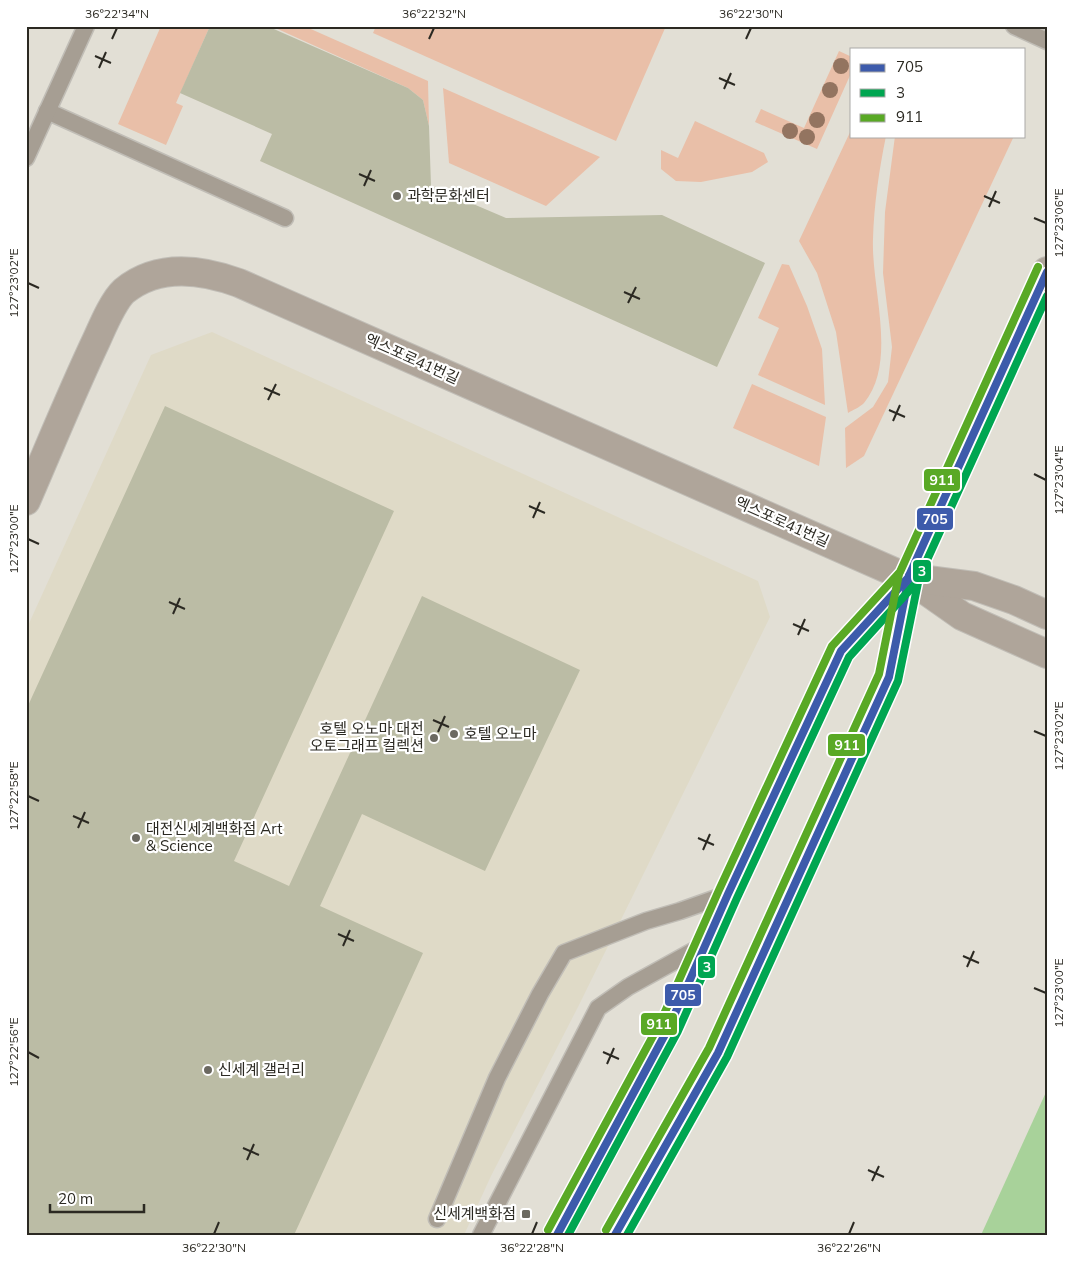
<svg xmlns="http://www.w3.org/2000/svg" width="1073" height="1261" font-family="Mulish,'Noto Sans KR',sans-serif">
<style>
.built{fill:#dfdac7}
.green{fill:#e9bfa8}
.water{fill:#a8d29a}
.building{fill:#bbbca5}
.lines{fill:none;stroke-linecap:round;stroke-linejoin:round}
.lane-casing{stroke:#c0bdb6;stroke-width:19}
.secondary-casing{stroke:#c0bdb6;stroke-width:30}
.lane{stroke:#a69e93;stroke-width:16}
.secondary{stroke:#afa59a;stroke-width:28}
.bus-1-casing{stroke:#fff;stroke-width:11}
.bus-2-casing{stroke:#fff;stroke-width:11}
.bus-3-casing{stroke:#fff;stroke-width:11}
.bus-1{stroke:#3d5bab;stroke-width:8}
.bus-2{stroke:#00a651;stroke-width:8}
.bus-3{stroke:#59a925;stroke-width:8}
.tree{fill:#937460}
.ticks{fill:none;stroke:#2b2922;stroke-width:2}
.poi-dot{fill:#6b6961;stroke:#fff;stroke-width:2}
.labels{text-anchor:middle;stroke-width:4.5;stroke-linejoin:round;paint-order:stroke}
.poi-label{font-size:15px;fill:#2b2922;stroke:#fff;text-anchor:start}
.street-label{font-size:15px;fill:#2b2922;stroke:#fff}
.line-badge{stroke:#fff;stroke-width:2}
.badge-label{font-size:14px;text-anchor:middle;font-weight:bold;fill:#fff}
.neatline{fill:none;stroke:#2b2922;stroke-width:2}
.ticks-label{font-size:12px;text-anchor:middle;fill:#2b2922}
</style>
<rect width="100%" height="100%" fill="#e2dfd5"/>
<path class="built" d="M212 332 758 581 770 617 579 1005 491 1176 464 1235H26V630L151 355Z"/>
<g class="green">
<path d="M161 26H210L176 103 183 106 166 145 118 124Z"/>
<path d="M271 26H304L428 81 429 126 423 100 408 88Z"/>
<path d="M376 26H666L616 141 373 33Z"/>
<path d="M839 51 852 57V71L817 149 755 122 761 109 804 128Z"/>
<path d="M443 88 600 157 546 206 449 163Z"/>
<path d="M695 121 764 153 768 162 752 172 701 182 676 181 661 169V150L678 158Z"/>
<path d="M852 128V136H886C879 170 874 205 873 239 871 288 898 362 864 403 860 407 853 410 848 413L836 332 817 273 799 241Z"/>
<path d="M895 136H1014L864 456 846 468 845 428 873 407 888 382 892 347 883 273 885 212Z"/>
<path d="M782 264 789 265 807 306 822 349 825 405 758 375 779 328 758 318Z"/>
<path d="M752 384 826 417 819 466 733 428Z"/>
</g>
<path class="water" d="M1047 1090V1235H981Z"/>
<g class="building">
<path d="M210 26H267L408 88 423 100 429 126 431 186 506 218 662 215 765 263 717 367 260 161 272 134 180 93Z"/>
<path d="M165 406 394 511 234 861 289 886 422 596 580 670 485 871 362 814 320 906 423 953 294 1235H26V710Z"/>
</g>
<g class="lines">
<defs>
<g id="lane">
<path d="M1014 26 1047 41"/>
<path d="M47 111 285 218"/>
<path d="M26 158 86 26"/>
<path d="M437 1219 497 1078 540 994 564 953 646 921 680 911 728 894"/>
<path d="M481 1235 598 1008 628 987 704 945"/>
</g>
<g id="secondary">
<path d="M26 501C49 448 71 394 96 341 102 328 113 301 124 291 158 263 201 269 239 283L908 578 962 616 1047 654"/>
<path d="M912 578 974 586 1014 600 1047 615"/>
<path d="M557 1235 669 1027 728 894 841 651 908 578"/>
<path d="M615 1235 718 1053 889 677 908 578 1047 271"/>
</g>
</defs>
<use href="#lane" class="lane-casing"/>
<use href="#secondary" class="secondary-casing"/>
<use href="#lane" class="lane"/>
<use href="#secondary" class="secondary"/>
<defs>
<g id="bus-1">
<path d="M557 1235 669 1027 728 894 841 651 908 578 1047 272"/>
<path d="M615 1235 718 1053 889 677 909 576"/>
</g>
<g id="bus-2">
<path d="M568 1235 678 1031 737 898 849 657 917 582 1047 296"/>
<path d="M627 1235 727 1057 898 681 919 578"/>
</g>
<g id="bus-3">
<path d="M548 1230 660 1023 719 890 832 646 900 572 1038 267"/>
<path d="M606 1230 709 1048 879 674 899 574"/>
</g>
</defs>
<use href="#bus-1" class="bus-1-casing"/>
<use href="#bus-2" class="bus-2-casing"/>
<use href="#bus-3" class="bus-3-casing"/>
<use href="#bus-1" class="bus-1"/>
<use href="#bus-2" class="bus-2"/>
<use href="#bus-3" class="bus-3"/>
</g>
<g class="tree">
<circle cx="841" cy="66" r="8"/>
<circle cx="830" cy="90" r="8"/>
<circle cx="817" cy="120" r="8"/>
<circle cx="790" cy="131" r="8"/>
<circle cx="807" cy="137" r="8"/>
</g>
<path class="ticks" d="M112 39 117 28M429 39 434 28M746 39 751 28M95 56 111 63M99 68 106 52M719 78 735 85M724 89 731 73M359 174 375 181M364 186 371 170M984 196 1000 203M989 207 996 191M1034 218 1046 223M28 283 39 288M624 292 640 299M628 303 636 287M264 388 280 395M268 400 276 384M889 410 905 417M893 421 900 405M1034 474 1046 480M529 506 545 513M533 518 540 502M28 539 39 544M169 602 185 609M173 614 180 598M793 624 809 631M798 635 805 619M433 720 449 727M1034 731 1046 736M438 732 445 716M28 796 39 801M73 816 89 823M78 828 85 812M698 838 714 845M703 850 710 834M338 934 354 941M343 946 350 930M963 956 979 963M967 967 974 951M1034 988 1046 993M28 1052 39 1058M603 1052 619 1059M607 1064 614 1048M243 1148 259 1155M247 1160 254 1144M868 1170 884 1177M872 1181 879 1166M214 1234 219 1222M532 1234 537 1222M849 1234 854 1222"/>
<g class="poi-dot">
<circle cx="397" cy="196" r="5"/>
<circle cx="454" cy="734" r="5"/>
<circle cx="434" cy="738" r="5"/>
<circle cx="136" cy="838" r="5"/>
<circle cx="208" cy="1070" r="5"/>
<rect x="521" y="1209" width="10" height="10" rx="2.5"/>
</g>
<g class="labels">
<g class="poi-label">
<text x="407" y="201">과학문화센터</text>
<text x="424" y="734" text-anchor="end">호텔 오노마 대전<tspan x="424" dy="17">오토그래프 컬렉션</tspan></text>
<text x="464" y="739">호텔 오노마</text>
<text x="146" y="834">대전신세계백화점 Art<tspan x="146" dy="17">&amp; Science</tspan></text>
<text x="218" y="1075">신세계 갤러리</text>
<text x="516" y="1219" text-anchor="end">신세계백화점</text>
</g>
<g class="street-label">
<text transform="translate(412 359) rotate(24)" y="5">엑스포로41번길</text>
<text transform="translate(782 522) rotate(24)" y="5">엑스포로41번길</text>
</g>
</g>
<g class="line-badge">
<rect x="923" y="468" width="38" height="24" rx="5" fill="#59a925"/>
<rect x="916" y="507" width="38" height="24" rx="5" fill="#3d5bab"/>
<rect x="912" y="559" width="20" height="24" rx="5" fill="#00a651"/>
<rect x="827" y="733" width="39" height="24" rx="5" fill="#59a925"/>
<rect x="697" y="955" width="19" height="24" rx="5" fill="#00a651"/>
<rect x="664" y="983" width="38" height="24" rx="5" fill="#3d5bab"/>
<rect x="640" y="1012" width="38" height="24" rx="5" fill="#59a925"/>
</g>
<g class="badge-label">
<text x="942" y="485">911</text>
<text x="935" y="524">705</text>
<text x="922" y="576">3</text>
<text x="847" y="750">911</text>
<text x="707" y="972">3</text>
<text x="683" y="1000">705</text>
<text x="659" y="1029">911</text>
</g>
<rect width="1073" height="1261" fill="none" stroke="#ffffff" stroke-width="55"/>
<rect x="850" y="48" width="175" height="90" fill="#ffffff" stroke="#aaa9a7"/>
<rect x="860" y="64" width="25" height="8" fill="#3d5bab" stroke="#aaa9a7"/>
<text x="896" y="72" font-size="15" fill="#2b2922">705</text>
<rect x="860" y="89" width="25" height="8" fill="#00a651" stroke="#aaa9a7"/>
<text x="896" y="98" font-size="15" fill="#2b2922">3</text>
<rect x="860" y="114" width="25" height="8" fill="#59a925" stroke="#aaa9a7"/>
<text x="896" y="122" font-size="15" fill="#2b2922">911</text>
<path d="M50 1204v8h94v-8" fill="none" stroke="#2b2922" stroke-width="2.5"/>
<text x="58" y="1204" font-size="15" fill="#2b2922" stroke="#ffffff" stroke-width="4" paint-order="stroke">20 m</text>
<rect x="28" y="28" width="1018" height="1206" class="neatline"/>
<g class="ticks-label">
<text x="117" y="18">36°22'34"N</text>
<text x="434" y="18">36°22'32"N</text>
<text x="751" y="18">36°22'30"N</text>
<text transform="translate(1059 223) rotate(-90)" y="4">127°23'06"E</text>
<text transform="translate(14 283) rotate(-90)" y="4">127°23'02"E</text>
<text transform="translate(1059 480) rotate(-90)" y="4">127°23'04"E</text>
<text transform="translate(14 539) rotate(-90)" y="4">127°23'00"E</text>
<text transform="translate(1059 736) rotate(-90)" y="4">127°23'02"E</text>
<text transform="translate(14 796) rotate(-90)" y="4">127°22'58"E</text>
<text transform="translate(1059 993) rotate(-90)" y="4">127°23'00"E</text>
<text transform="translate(14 1052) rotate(-90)" y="4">127°22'56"E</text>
<text x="214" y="1252">36°22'30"N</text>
<text x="532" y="1252">36°22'28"N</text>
<text x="849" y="1252">36°22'26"N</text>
</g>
</svg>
